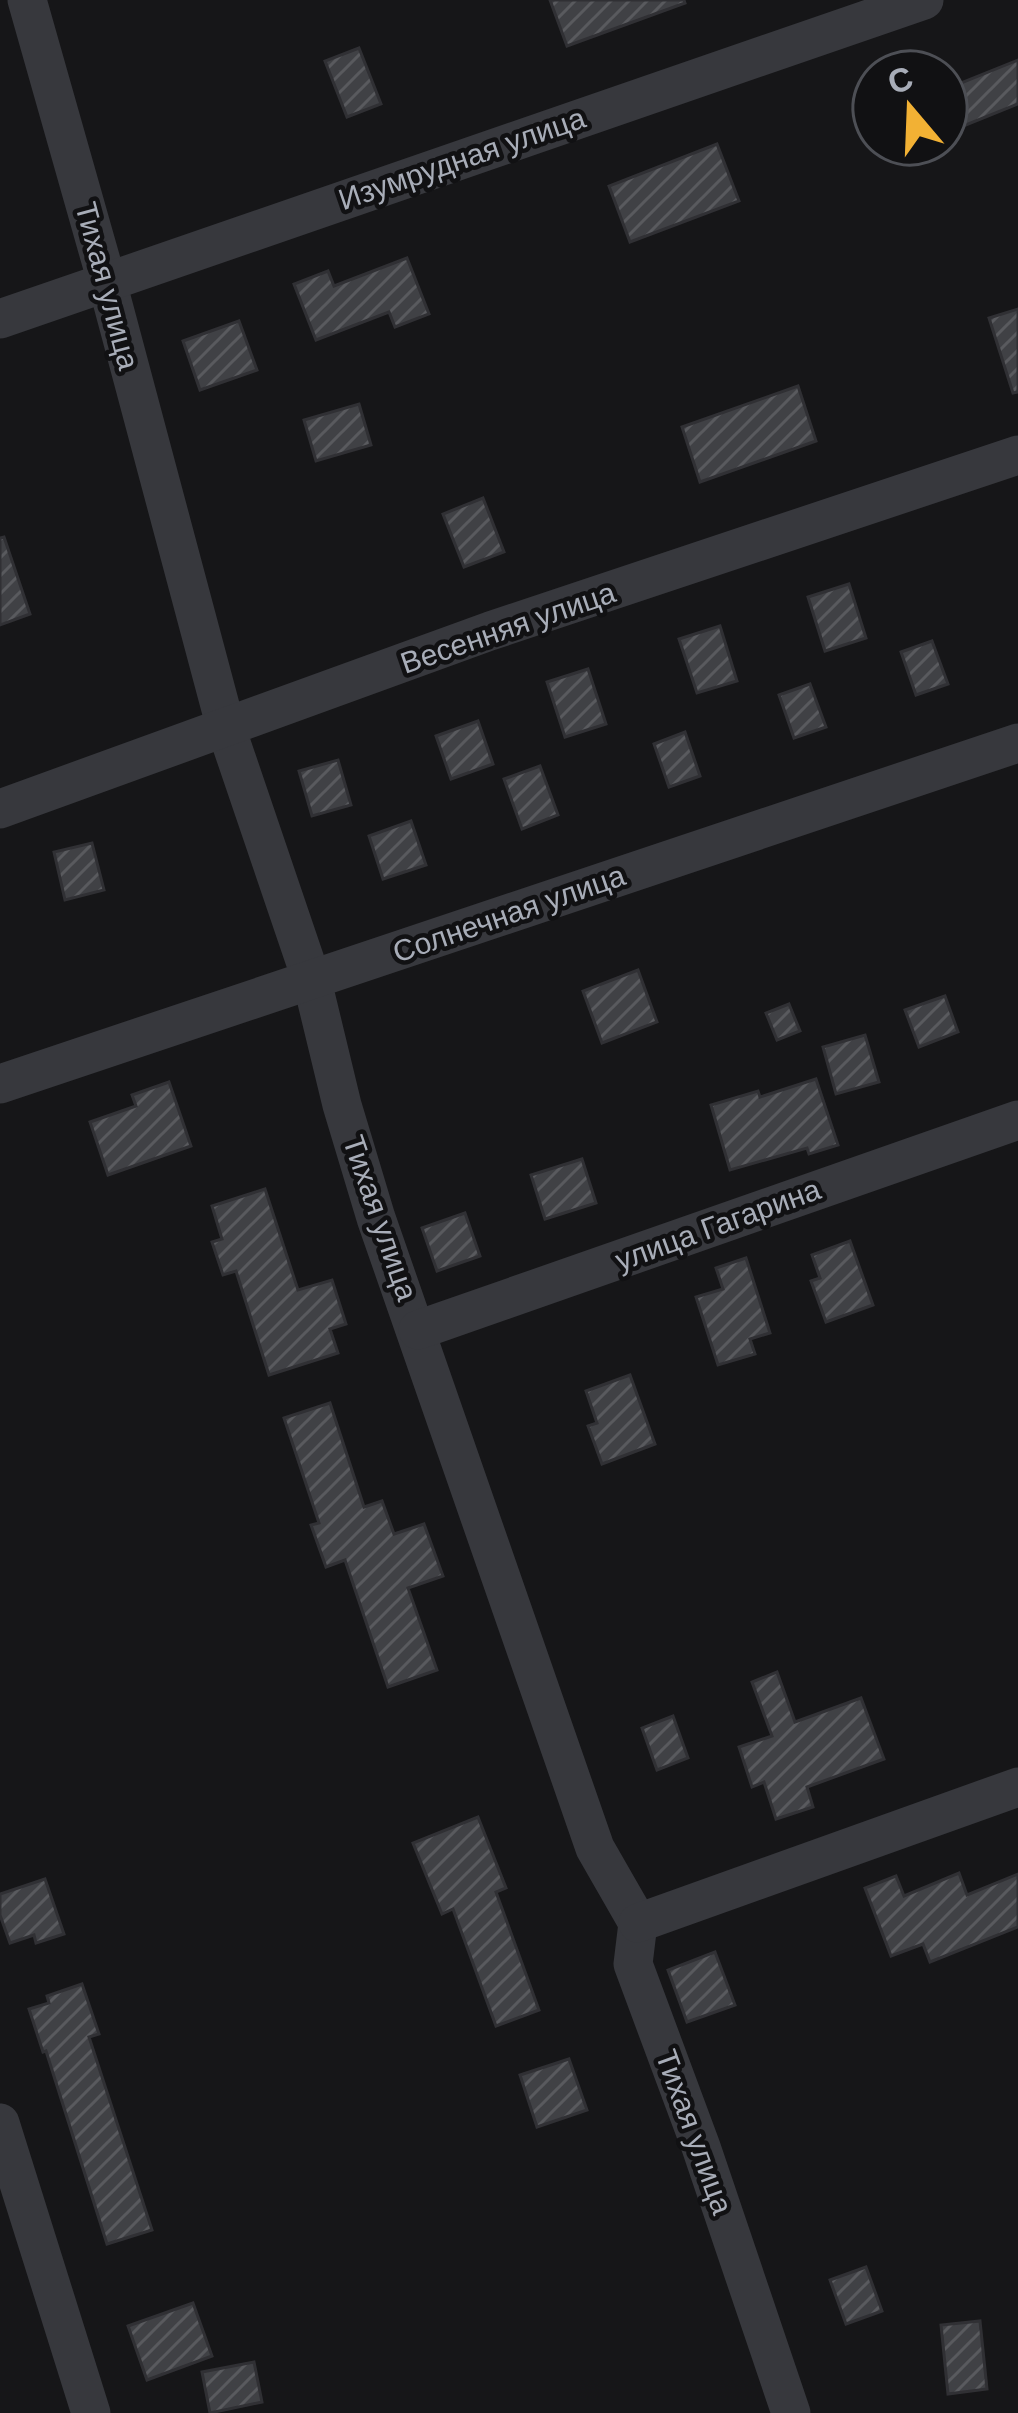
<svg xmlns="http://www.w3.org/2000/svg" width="1018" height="2413" font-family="Helvetica,sans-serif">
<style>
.building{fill:url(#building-hatch);stroke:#303034;stroke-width:3}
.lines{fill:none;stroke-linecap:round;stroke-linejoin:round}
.minor{stroke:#37383d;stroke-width:39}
.labels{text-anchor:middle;stroke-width:9;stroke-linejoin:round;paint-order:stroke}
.street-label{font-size:30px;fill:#a8adb8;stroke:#111113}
</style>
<defs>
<pattern id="building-hatch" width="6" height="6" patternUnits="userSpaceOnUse" patternTransform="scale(3)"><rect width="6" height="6" fill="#404145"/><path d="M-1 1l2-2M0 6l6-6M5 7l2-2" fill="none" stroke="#595a5e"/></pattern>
</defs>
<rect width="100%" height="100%" fill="#161618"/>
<g class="building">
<path d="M550 0H684L685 3 567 46Z"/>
<path d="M359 48 381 104 347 117 325 61Z"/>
<path d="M1018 60V104L946 133V89Z"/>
<path d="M717 144 739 201 630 242 609 186Z"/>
<path d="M407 258 429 314 395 327 389 312 316 340 294 284 328 271 334 286Z"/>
<path d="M1018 309V392L1013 393 989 318Z"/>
<path d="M239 321 257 370 200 390 183 341Z"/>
<path d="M798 386 816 441 700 482 682 427Z"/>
<path d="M359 404 371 445 316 461 304 420Z"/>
<path d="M483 498 504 552 464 567 443 514Z"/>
<path d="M4 537 30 614 0 625V538Z"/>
<path d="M849 584 866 638 825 651 808 597Z"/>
<path d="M720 626 737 681 697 693 679 639Z"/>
<path d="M932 641 948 684 916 695 901 652Z"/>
<path d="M588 669 606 724 565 737 547 682Z"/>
<path d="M810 684 826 727 794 738 779 695Z"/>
<path d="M478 721 493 764 451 779 436 736Z"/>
<path d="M685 732 700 776 669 787 654 744Z"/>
<path d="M338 760 351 805 312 816 299 771Z"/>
<path d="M540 766 558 815 522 829 504 779Z"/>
<path d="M411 821 426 865 383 879 369 836Z"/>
<path d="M92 843 104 890 65 900 54 852Z"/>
<path d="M638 970 657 1022 602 1043 583 991Z"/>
<path d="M945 996 958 1032 919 1047 905 1010Z"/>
<path d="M789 1004 800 1031 777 1040 766 1013Z"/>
<path d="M865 1035 879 1082 836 1094 823 1047Z"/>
<path d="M816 1079 838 1145 809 1154 807 1148 730 1170 711 1105 758 1091 760 1097Z"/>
<path d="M169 1082 191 1146 108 1175 90 1122 136 1106 132 1095Z"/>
<path d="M582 1159 596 1203 545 1219 531 1175Z"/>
<path d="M265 1189 298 1290 332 1280 346 1324 330 1329 338 1353 269 1375 236 1271 223 1275 212 1242 222 1239 212 1206Z"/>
<path d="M465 1213 480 1256 437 1271 422 1228Z"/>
<path d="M850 1241 873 1305 826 1322 811 1281 820 1278 812 1255Z"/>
<path d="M746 1258 770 1333 750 1339 755 1354 718 1365 696 1297 723 1289 716 1268Z"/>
<path d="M630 1375 655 1444 602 1464 588 1426 597 1423 586 1391Z"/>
<path d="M330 1403 364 1507 382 1501 394 1534 424 1524 443 1576 408 1588 437 1670 388 1687 345 1560 326 1567 311 1525 319 1523 284 1418Z"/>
<path d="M777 1672 795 1722 861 1698 884 1759 807 1787 813 1807 776 1819 764 1782 752 1787 739 1747 772 1736 752 1682Z"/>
<path d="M673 1716 688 1758 657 1770 642 1728Z"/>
<path d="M478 1817 506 1888 496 1892 539 2010 496 2026 453 1909 442 1914 413 1843Z"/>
<path d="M959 1873 967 1895 1018 1874V1927L930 1962 923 1944 891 1956 865 1888 896 1876 904 1896Z"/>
<path d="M45 1879 64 1934 36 1943 34 1935 10 1943 0 1915V1894Z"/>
<path d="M715 1952 735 2005 687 2022 668 1970Z"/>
<path d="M82 1984 99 2034 89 2037 152 2230 107 2244 46 2051 43 2052 29 2009 49 2003 47 1996Z"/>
<path d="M569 2059 587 2110 537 2127 520 2075Z"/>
<path d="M866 2267 882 2311 846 2324 830 2280Z"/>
<path d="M193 2303 212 2356 147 2380 128 2326Z"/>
<path d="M980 2321 987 2389 948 2394 941 2325Z"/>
<path d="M254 2362 262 2402 210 2413 202 2372Z"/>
</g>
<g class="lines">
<g class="minor">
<path d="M27 0 107 282 226 728 312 981 342 1105 376 1218 595 1848 638 1923 633 1964 701 2147 791 2413"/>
<path d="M0 319 924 0"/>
<path d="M0 809 490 631 1018 455"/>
<path d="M0 1084 1018 743"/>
<path d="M418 1330 1018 1120"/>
<path d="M638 1923 1018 1787"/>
<path d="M0 2123 91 2413"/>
</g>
</g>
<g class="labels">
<g class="street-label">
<text transform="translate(462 159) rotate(-19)" y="10">Изумрудная улица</text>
<text transform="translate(107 286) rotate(75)" y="10">Тихая улица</text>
<text transform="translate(508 628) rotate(-19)" y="10">Весенняя улица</text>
<text transform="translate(509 914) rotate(-19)" y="10">Солнечная улица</text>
<text transform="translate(380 1218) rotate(71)" y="10">Тихая улица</text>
<text transform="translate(718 1225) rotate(-20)" y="10">улица Гагарина</text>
<text transform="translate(694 2132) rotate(70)" y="10">Тихая улица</text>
</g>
</g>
<g transform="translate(910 108) rotate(341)"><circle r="57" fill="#111113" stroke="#4d4f55" stroke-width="3"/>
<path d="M0-9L21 45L0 30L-21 45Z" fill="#f2b134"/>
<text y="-18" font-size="33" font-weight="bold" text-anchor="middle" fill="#a8adb8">С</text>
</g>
</svg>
